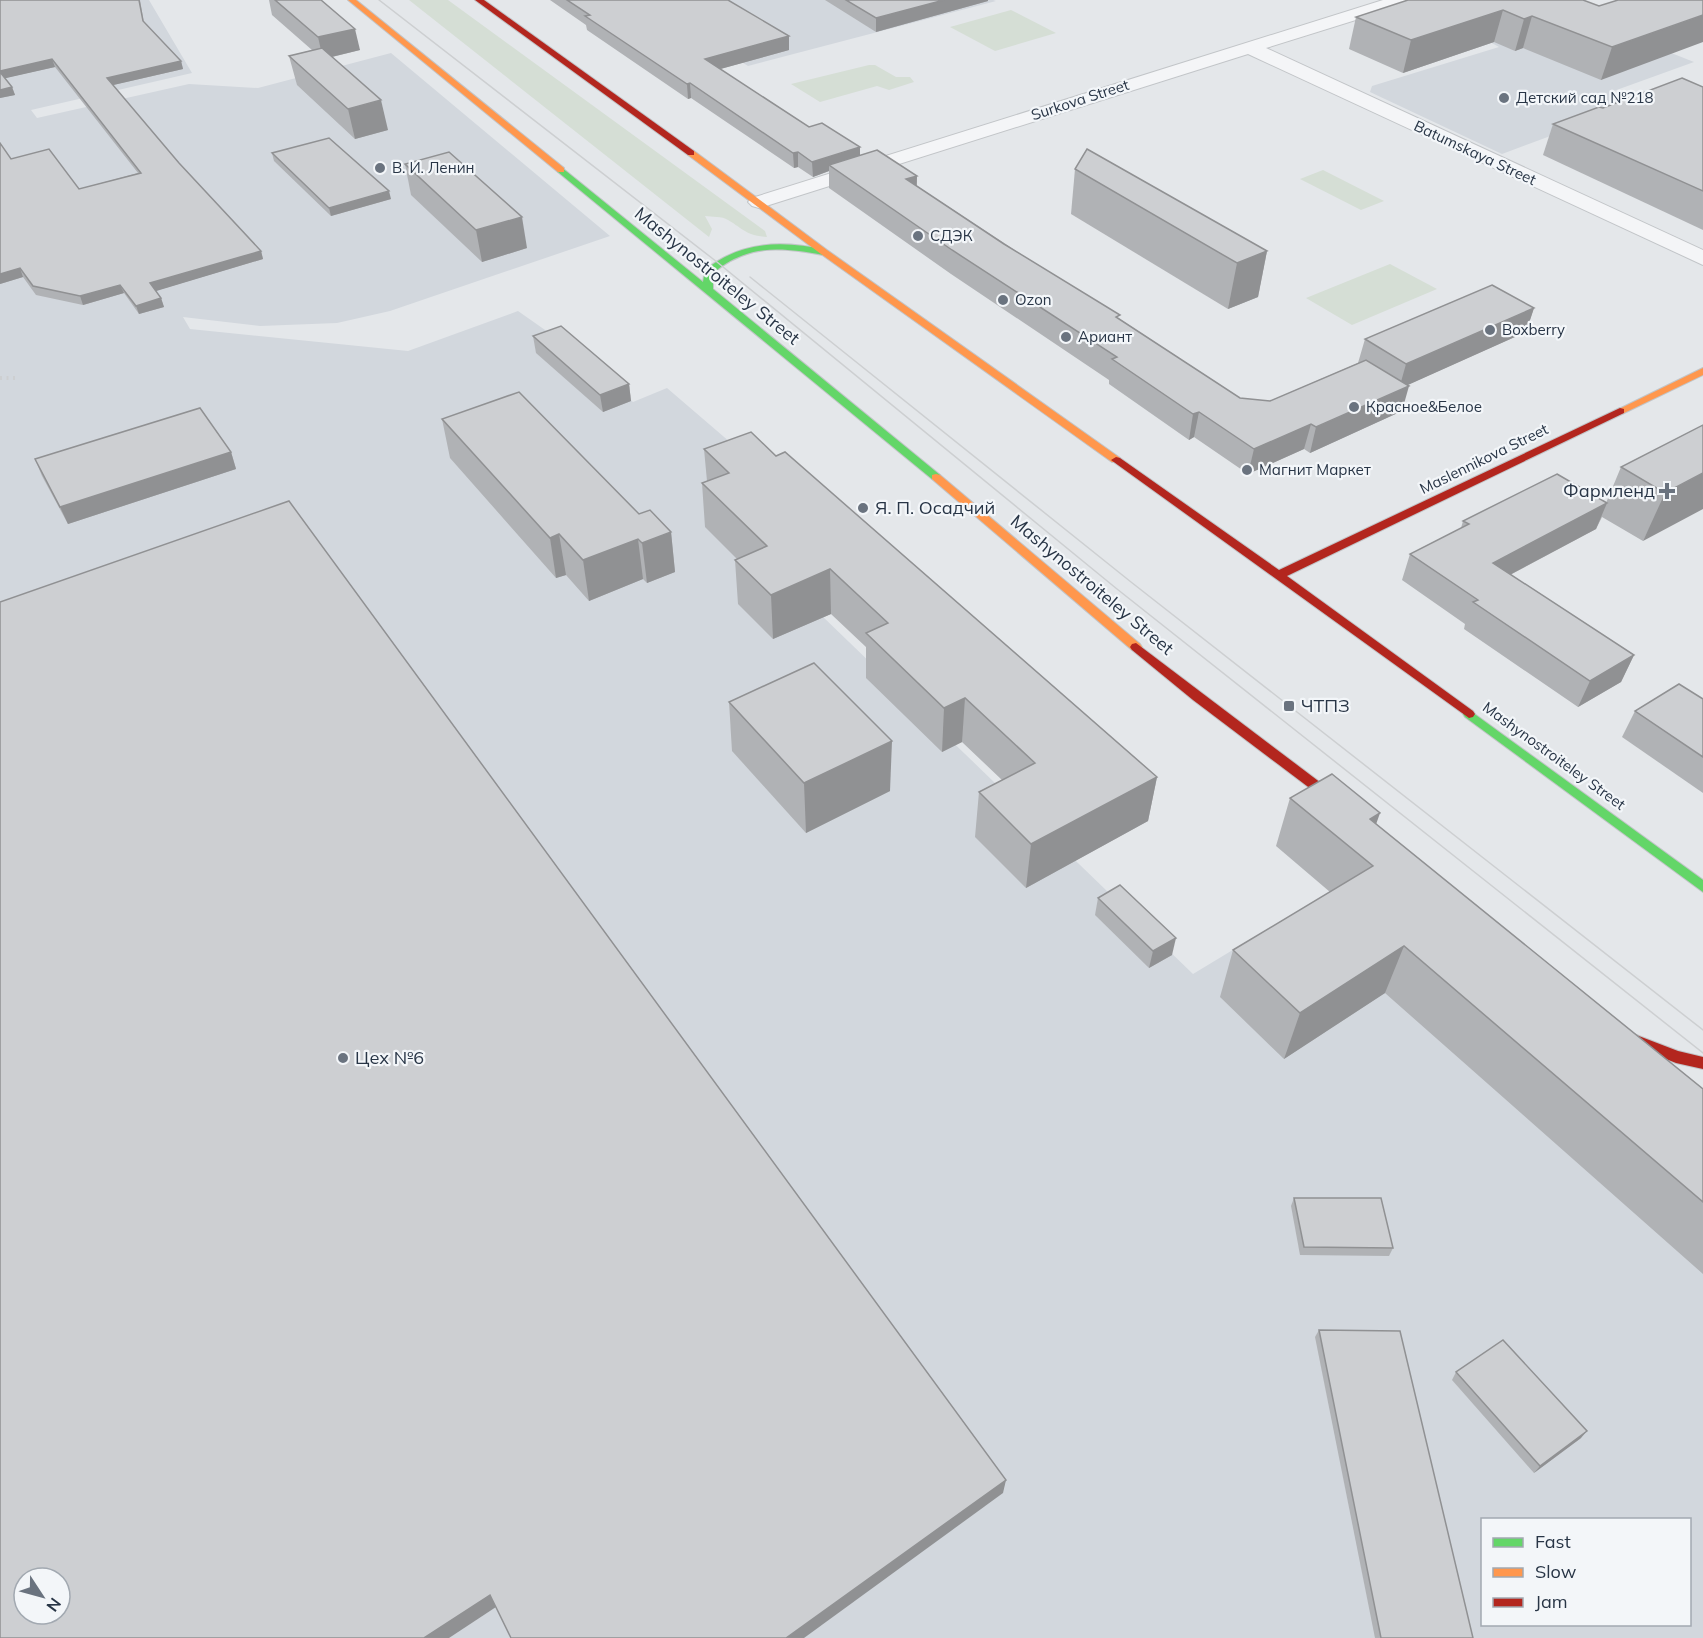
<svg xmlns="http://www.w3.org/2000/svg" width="1703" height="1638" font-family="Mulish,sans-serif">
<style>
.built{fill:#d2d7dd;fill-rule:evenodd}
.green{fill:#d5ded5}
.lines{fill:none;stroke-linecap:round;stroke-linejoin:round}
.street-casing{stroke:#c2c5c8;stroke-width:2}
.fast-casing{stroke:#c2c5c8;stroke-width:2}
.slow-casing{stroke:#c2c5c8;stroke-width:2}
.jam-casing{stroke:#c2c5c8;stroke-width:2}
.street{fill:#f4f5f7;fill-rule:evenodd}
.fast{fill:#63d668;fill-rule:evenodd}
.slow{fill:#ff974d;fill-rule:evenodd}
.jam{fill:#b3261e;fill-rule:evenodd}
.tram{stroke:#cdcfd1;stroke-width:1.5}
.rail{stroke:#cdcfd1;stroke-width:4;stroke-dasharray:2 4.5;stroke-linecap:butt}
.wall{fill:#b0b2b5}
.shaded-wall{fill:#909193}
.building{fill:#cdcfd2;stroke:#909193;stroke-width:1.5;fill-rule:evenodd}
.poi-dot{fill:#6a737f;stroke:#f3f6f9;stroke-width:2}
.labels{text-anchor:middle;stroke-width:4.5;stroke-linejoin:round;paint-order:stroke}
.far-poi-label{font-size:15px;fill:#283546;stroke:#f3f6f9;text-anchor:start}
.far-street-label{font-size:15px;fill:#283546;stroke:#f3f6f9}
.street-label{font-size:18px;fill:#283546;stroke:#f3f6f9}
.poi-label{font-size:18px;fill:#283546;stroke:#f3f6f9;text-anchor:start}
</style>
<rect width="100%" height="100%" fill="#e4e7ea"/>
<g class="built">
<path d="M55 0H149L192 73 31 110 37 118 189 84 258 88 391 53 610 236 390 311 337 323 260 326 183 317 190 329 408 351 518 311 565 344 633 402 667 388 815 515 737 534 1193 974 1375 864 1703 1138V1638H0V11ZM1482 1520H1690V1624H1482ZM24 1578H60V1614H24Z"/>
<path d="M675 0H993L996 1 748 66 653 5Z"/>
<path d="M1573 14 1694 62 1611 92 1637 104 1502 154 1370 92 1372 86 1499 47 1490 42Z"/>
</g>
<g class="green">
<path d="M409 0H448L765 231 767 237C745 235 745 230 728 220 722 216 712 217 705 216L712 229 709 237Z"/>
<path d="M1011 10 1056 33 995 51 950 27Z"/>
<path d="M869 65H875L896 77H910L914 82 889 90 877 86 820 102 791 84Z"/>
<path d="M1323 170 1384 201 1361 210 1300 179Z"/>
<path d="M1390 264 1437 289 1352 325 1306 298Z"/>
</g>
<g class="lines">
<defs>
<path id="street" d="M1383 0H1410L1407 4 1266 48 1703 250V265L1248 54 766 206 759 208 752 206 748 202 752 198Z"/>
<g id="fast">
<path d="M561 167 703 282 705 270C741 241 782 240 826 250L828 252 823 255C780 247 748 244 713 273V289L940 475V479H932L558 172 557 170Z"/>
<path d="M1469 710 1703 880V892L1465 717 1463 714 1465 711Z"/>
</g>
<g id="slow">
<path d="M348 0H356L564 168V172H558Z"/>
<path d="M688 151H694L827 250 1120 458V462H1112L821 254 688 155Z"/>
<path d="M1703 368V375L1624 413 1620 414 1615 411Z"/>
<path d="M936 474 940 475 1140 644 1142 647 1140 650H1132L932 479V475Z"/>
</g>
<g id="jam">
<path d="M475 0H484L694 151V155H688Z"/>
<path d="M1620 408 1624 409V413L1287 576 1473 711 1475 714 1473 717 1469 718 1111 460 1116 457 1120 458 1279 570Z"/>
<path d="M1136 643 1354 808 1356 811 1354 814H1344L1193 700 1132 650 1130 647 1132 644Z"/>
<path d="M1631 1033 1678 1051 1703 1057V1069L1676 1063 1626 1043 1623 1039 1626 1035Z"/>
</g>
</defs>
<use href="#street" class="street-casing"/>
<use href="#fast" class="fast-casing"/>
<use href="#slow" class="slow-casing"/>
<use href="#jam" class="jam-casing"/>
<use href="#street" class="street"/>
<use href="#fast" class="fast"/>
<use href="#slow" class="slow"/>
<use href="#jam" class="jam"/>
<g class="tram">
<path d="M379 0 717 262 1117 589 1703 1053"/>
<path d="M750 277 1131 582 1703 1030"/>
</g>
<path class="rail" d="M0 378H18"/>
</g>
<g class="wall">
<path d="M0 0H140L144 23 181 61 183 69 113 85 179 163 261 251 263 259 155 291 161 298 164 307 139 314 124 293 83 305 36 295 23 277 0 284 11 159 79 189 138 173 55 67 5 78 12 87 15 95 0 98Z"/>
<path d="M269 0H321L360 50 332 57 388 130 355 139 297 85 289 56 312 50 272 15Z"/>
<path d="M550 0H728L789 50 720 69 809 127 860 147V156L917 176V186L1240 398 1270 401 1358 363 1365 339 1534 308 1526 332 1407 385 1402 411 1310 453 1304 449 1248 474 1194 437 1189 440 1109 384V380L951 274 829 188V171L813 177 798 167 794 168 691 98 688 99 587 30 586 25Z"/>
<path d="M825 0H988V1L876 32Z"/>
<path d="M1703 0 1601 80 1523 48 1515 51 1494 42 1403 73 1349 49 1356 17 1599 6Z"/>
<path d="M1703 87V230L1543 155 1553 124 1603 108Z"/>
<path d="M272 153 391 199 331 216 274 161Z"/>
<path d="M405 164 527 248 482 262 411 195Z"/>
<path d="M1075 169 1267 251 1258 297 1228 309 1071 214Z"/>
<path d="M533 336 629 384 631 401 603 412 536 353Z"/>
<path d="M442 419 639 514 671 532 675 572 647 583 643 579 589 601 566 575 556 578 450 458Z"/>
<path d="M1703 425 1643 541 1602 517 1596 529 1510 575 1634 655 1621 682 1578 707 1464 629 1465 624 1402 580 1410 554 1461 528 1463 521 1606 503 1621 467Z"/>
<path d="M704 449 776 456 1157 777 1148 821 1026 888 975 837 979 792 1002 780 962 742 942 752 866 678V647L831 614 773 639 738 604 735 560 737 559 705 527 702 483 707 481Z"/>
<path d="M231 452 236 469 68 524 42 476 35 459Z"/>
<path d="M1703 699V793L1622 737 1635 711Z"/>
<path d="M729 702 890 791 806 833 732 751Z"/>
<path d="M1290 798 1376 824 1703 1089V1274L1385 993 1284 1059 1220 997 1233 950 1330 892 1276 846Z"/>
<path d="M1098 898 1172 955 1149 968 1095 915Z"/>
<path d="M1294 1198 1393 1248 1389 1256 1300 1255 1291 1206Z"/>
<path d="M1319 1330 1473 1638H1375L1315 1337Z"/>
<path d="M1456 1372 1581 1438 1534 1473 1452 1380Z"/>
</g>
<g class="shaded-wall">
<path d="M944 0H988V1L876 32V18Z"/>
<path d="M1503 10 1494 42 1403 73 1411 40Z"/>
<path d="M1703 15V42L1601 80 1612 47Z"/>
<path d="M1532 16 1523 48 1515 51 1524 19Z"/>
<path d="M355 29 360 50 323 59 318 37Z"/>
<path d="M789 36V50L706 73 705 59Z"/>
<path d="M52 59 55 67 2 79 0 73V71Z"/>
<path d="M181 61 183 69 109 86 107 78Z"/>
<path d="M690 83 691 98 688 99 687 84Z"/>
<path d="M12 87 15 95 0 98V90Z"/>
<path d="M381 100 388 130 355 139 348 109Z"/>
<path d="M860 147V162L829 165V171L813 177 812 162Z"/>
<path d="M798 152V167L794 168 793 153Z"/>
<path d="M917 176 916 199 906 179Z"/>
<path d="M389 191 391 199 331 216 329 208Z"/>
<path d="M522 217 527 248 482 262 476 230Z"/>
<path d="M261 251 263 259 153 292 150 283Z"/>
<path d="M1267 251 1258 297 1228 309 1237 263Z"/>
<path d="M20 268 23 277 0 284V274Z"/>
<path d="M120 285 124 293 83 305 80 296Z"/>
<path d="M161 298 164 307 139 314 136 306Z"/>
<path d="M1534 308 1526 332 1399 389 1406 364Z"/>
<path d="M629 384 631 401 603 412 600 395Z"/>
<path d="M1409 386 1402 411 1310 453 1316 427Z"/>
<path d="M1199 412 1194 437 1189 440 1193 414Z"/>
<path d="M1311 424 1304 449 1248 474 1254 449Z"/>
<path d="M231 452 236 469 68 524 60 507Z"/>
<path d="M1703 473V509L1643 541 1665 493Z"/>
<path d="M1607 503 1596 529 1483 589 1493 563Z"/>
<path d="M671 532 675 572 647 583 642 543Z"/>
<path d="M559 534 566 575 556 578 550 538Z"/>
<path d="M638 539 643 579 589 601 583 560Z"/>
<path d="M830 569 831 614 773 639 771 595Z"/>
<path d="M1634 655 1621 682 1578 707 1590 681Z"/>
<path d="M965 698 962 742 942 752 944 708Z"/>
<path d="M892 741 890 791 806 833 804 783Z"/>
<path d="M1157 777 1148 821 1026 888 1031 844Z"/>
<path d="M1380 813 1364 859 1370 819Z"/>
<path d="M1176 938 1172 955 1149 968 1153 951Z"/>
<path d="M1404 946 1385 993 1284 1059 1300 1013Z"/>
<path d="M1587 1431 1581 1438 1534 1473 1540 1466Z"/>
<path d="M1006 1480 1003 1493 804 1638H786Z"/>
<path d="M490 1595 496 1607 449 1638H424Z"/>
</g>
<g class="building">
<path d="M0 0H139L143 21 181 61 107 78 179 163 261 251 150 283 161 298 136 306 120 285 80 296 33 286 20 268 0 274V143L11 159 49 149 79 189 141 173 52 59 0 71Z"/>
<path d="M275 0H321L355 29 318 37Z"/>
<path d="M567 0H728L789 36 705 59 809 127 822 123 860 147 812 162 798 152 793 153 690 83 687 84 585 16 590 15Z"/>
<path d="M846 0H944L876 18Z"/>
<path d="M1408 0H1583L1599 6 1618 0H1703V15L1612 47 1532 16 1524 19 1503 10 1411 40 1356 17Z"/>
<path d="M322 48 381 100 348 109 289 56Z"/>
<path d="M0 72 12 87 0 90Z"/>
<path d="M1682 78 1703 87V191L1553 124 1599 107 1603 108Z"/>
<path d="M329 138 389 191 329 208 272 153Z"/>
<path d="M1087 149 1267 251 1237 263 1075 169Z"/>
<path d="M877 150 917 176 906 179 1004 244 1120 315 1116 317 1240 398 1270 401 1366 360 1409 386 1316 427 1311 424 1254 449 1199 412 1193 414 1112 359 1117 357 952 250 829 165Z"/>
<path d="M449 152 522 217 476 230 405 164Z"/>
<path d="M1492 285 1534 308 1406 364 1365 339Z"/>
<path d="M561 326 629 384 600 395 533 336Z"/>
<path d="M519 392 639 514 650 510 671 532 642 543 638 539 583 560 559 534 550 538 442 419Z"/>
<path d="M200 408 231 452 60 507 35 459Z"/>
<path d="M1703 425V473L1665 493 1621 467Z"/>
<path d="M751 432 776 456 785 452 1157 777 1031 844 979 792 1035 763 965 698 944 708 866 633 888 623 830 569 771 595 735 560 767 546 702 483 729 473 704 449Z"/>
<path d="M1557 474 1607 503 1493 563 1634 655 1590 681 1473 602 1478 600 1410 554 1469 524 1463 521Z"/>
<path d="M289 501 1006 1480 786 1638H511L490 1595 424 1638H0V602ZM24 1578H60V1614H24Z"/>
<path d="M814 663 892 741 804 783 729 702Z"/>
<path d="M1679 684 1703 699V757L1635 711Z"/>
<path d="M1332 774 1380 813 1370 819 1703 1089V1202L1404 946 1300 1013 1233 950 1373 866 1290 798Z"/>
<path d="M1120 885 1176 938 1153 951 1098 898Z"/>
<path d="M1294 1198H1381L1393 1248 1304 1247Z"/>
<path d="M1319 1330 1400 1331 1473 1638H1381Z"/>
<path d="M1503 1340 1587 1431 1540 1466 1456 1372Z"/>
</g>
<g class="poi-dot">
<circle cx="1504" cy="98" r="6"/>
<circle cx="380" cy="168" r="6"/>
<circle cx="918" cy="236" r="6"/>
<circle cx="1003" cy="300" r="6"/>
<circle cx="1490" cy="330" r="6"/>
<circle cx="1066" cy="337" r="6"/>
<circle cx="1354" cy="407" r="6"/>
<circle cx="1247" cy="470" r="6"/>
<path d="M1664 482h6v6h6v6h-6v6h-6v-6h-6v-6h6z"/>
<circle cx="863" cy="508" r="6"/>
<rect x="1283" y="700" width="12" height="12" rx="3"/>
<circle cx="343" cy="1058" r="6"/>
</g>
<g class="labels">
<g class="far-poi-label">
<text x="1516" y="103">Детский сад №218</text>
<text x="392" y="173">В. И. Ленин</text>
<text x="930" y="241">СДЭК</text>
<text x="1015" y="305">Ozon</text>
<text x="1502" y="335">Boxberry</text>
<text x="1078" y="342">Ариант</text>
<text x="1366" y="412">Красное&amp;Белое</text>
<text x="1259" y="475">Магнит Маркет</text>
</g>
<g class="far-street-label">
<text transform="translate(1080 100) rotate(-18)" y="5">Surkova Street</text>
<text transform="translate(1475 153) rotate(25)" y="5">Batumskaya Street</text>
<text transform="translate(1484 459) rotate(-26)" y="5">Maslennikova Street</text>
<text transform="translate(1554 756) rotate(36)" y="5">Mashynostroiteley Street</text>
</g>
<g class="street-label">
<text transform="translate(717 276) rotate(39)" y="6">Mashynostroiteley Street</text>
<text transform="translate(1092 585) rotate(40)" y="6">Mashynostroiteley Street</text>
</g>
<g class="poi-label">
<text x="1655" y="497" text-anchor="end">Фармленд</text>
<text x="875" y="514">Я. П. Осадчий</text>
<text x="1301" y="712">ЧТПЗ</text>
<text x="355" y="1064">Цех №6</text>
</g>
</g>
<rect x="1481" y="1518" width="210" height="108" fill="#f3f6f9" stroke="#a2a9b1" stroke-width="1.5"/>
<rect x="1493" y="1538" width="30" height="9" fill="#63d668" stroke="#a2a9b1" stroke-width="1.5"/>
<text x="1535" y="1548" font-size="18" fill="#283546">Fast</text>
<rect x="1493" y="1568" width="30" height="9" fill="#ff974d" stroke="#a2a9b1" stroke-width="1.5"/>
<text x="1535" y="1578" font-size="18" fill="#283546">Slow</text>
<rect x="1493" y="1598" width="30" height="9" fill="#b3261e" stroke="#a2a9b1" stroke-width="1.5"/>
<text x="1535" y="1608" font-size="18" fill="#283546">Jam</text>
<g transform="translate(42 1596) rotate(126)"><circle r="28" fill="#f3f6f9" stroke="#a2a9b1" stroke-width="1.5"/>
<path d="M0-4.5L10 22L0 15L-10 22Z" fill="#6a737f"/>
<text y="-9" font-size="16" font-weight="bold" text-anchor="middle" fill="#283546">N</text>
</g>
</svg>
